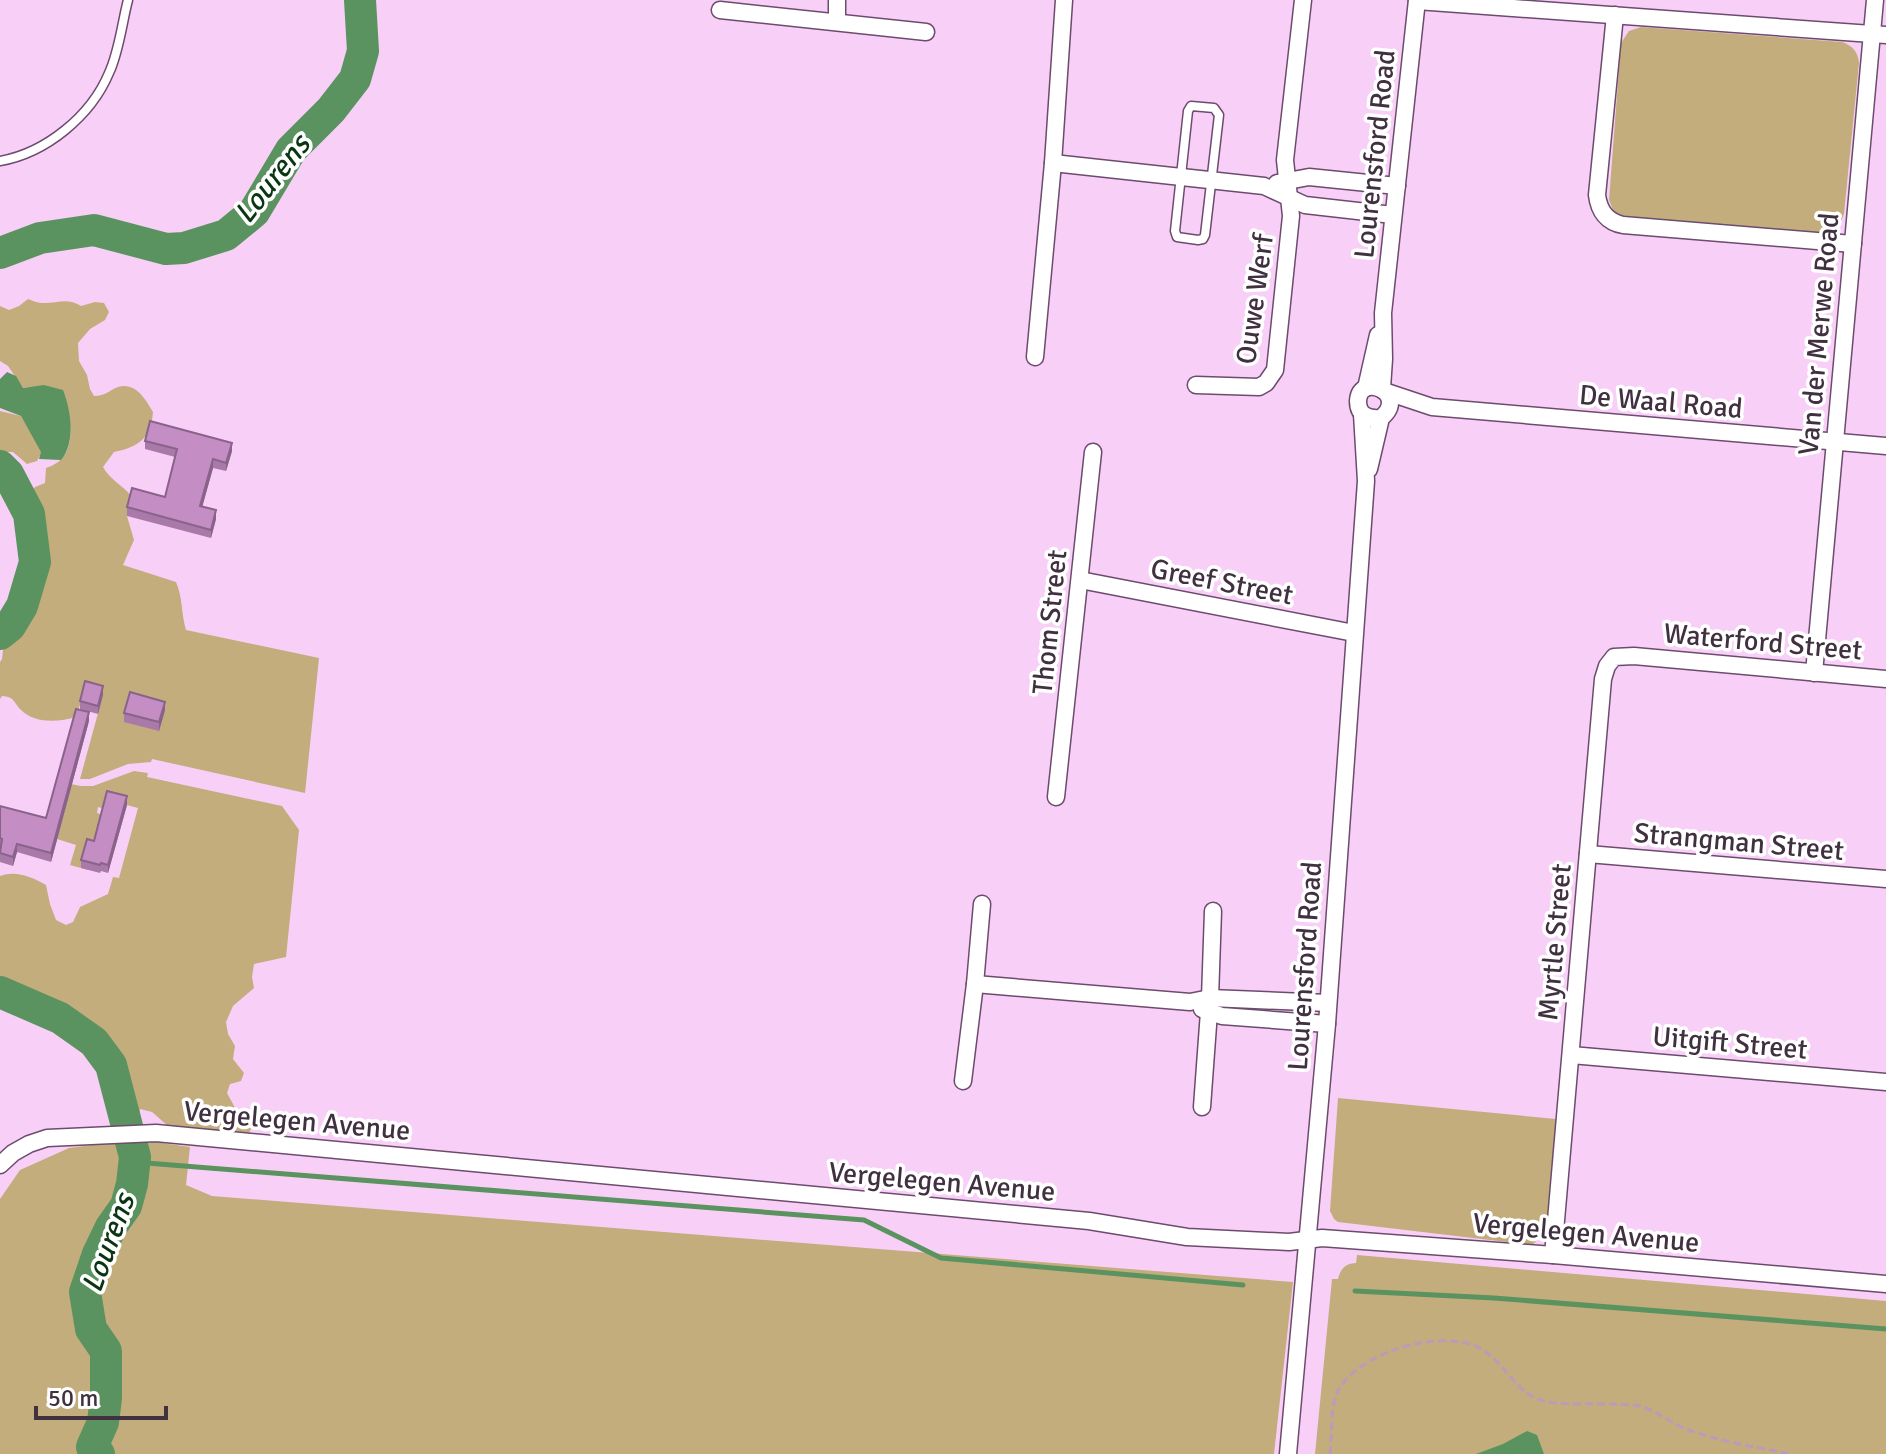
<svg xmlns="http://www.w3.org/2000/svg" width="1886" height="1454" font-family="Signika,sans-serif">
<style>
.green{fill:#c3ad7d}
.water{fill:#5a935f}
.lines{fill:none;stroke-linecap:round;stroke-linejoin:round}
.stream{stroke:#5a935f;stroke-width:5}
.river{stroke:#5a935f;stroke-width:32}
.service-casing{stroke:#6c4b6d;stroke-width:11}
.minor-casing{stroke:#6c4b6d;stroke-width:19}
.path{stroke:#ba9bba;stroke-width:3;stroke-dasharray:8 4;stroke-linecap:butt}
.service{stroke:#fff;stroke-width:8}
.minor{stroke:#fff;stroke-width:16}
.wall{fill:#a97aa9}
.shaded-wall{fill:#89638a}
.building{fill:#c48ec5;stroke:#89638a;stroke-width:2}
.labels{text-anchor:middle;stroke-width:7;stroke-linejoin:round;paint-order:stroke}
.street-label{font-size:28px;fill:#403040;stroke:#fff}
.water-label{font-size:30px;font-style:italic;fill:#093511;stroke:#fff}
</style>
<rect width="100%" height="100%" fill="#f8d0f7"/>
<g class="green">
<path d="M1641 27 1842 42C1853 46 1858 52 1859 63L1844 214 1839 226 1827 233 1629 218 1614 212 1609 200 1621 43 1629 31Z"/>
<path d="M28 299C31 300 38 303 41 303 56 304 67 297 81 306L95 302 104 303 109 312 105 320 90 329 78 343 79 361 87 375 90 389 94 396C106 396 109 390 118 387 136 382 145 399 153 412 151 438 139 447 114 452L103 467C110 480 123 485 132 497L127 516 134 540 123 565 176 582C183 598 181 614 186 630L319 658 305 793 152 759 151 762 128 764 90 779H80L103 695 85 690 76 717C59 722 35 724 21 710 13 702 15 697 2 696L0 699V662L2 659 3 650 30 601 40 559 41 533 30 508 28 495 35 487 45 483 46 468C79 458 71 423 65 396L31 387 23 388 8 366 0 361V306L9 310 19 306Z"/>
<path d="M0 411 21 416 42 452 37 461 27 464 13 452H0Z"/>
<path d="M134 771 148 773 147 777 282 806 299 830 286 957 254 964 252 977 254 988 233 1006 226 1022 228 1034 235 1046 233 1059 244 1073 241 1081 230 1084 227 1093 240 1117 250 1123 251 1129 248 1135 240 1136 204 1129 180 1130 168 1126 152 1112 140 1109 139 1117 135 1123 127 1116 117 1066 102 1042 83 1025 63 1012 52 1000 0 980V876C16 870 32 877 46 885L50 904 56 920 66 925 73 922 80 907 108 894 113 877 119 878 138 808 108 800 105 809 98 807 97 813 103 815 88 870 70 865 76 845 57 839 61 782 81 786H93Z"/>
<path d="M1338 1098 1556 1119 1546 1229 1540 1238 1532 1245 1338 1222 1334 1219 1330 1211Z"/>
<path d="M155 1142 190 1147 186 1185 212 1196 1293 1282 1274 1454H0V1199L20 1170 69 1148 92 1145Z"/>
<path d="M1357 1255 1886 1301V1454H1315L1332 1279H1338C1340 1270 1345 1263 1356 1263Z"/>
</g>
<g class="water">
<path d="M7 372 16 376 23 388 44 385 63 390C71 410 76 443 61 460L39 459 41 452 21 416 0 408V379Z"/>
<path d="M1527 1431 1537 1435 1544 1454H1476L1503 1444Z"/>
</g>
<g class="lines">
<g class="stream">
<path d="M134 1162 864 1220 941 1258 1243 1285"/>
<path d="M1355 1291 1494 1298 1886 1329"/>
</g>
<g class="river">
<path d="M0 253 40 238 94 230 166 249 184 248 226 235 254 212 291 150 331 110 355 79 363 51 360 0"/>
<path d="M0 466 8 474 29 514 35 562 22 606 10 626 0 634"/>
<path d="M0 992 60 1018 94 1042 111 1065 135 1157 132 1184 126 1206 111 1227 98 1254 85 1292 91 1329 106 1351V1398L103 1422 92 1447 99 1454"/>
</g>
<defs>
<g id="service">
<path d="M1191 106 1214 108 1219 115 1205 235 1203 239 1198 240 1177 237 1175 231 1188 111Z"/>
<path d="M0 161C46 153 91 116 109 73 119 52 122 23 128 0"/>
</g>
<g id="minor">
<path d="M1417 1 1886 35"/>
<path d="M720 10 926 32"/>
<path d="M1615 15 1597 195C1599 211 1607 222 1623 225L1853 244"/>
<path d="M837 22V0"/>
<path d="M1053 163 1264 186 1305 205 1393 215"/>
<path d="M1277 183 1309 177 1397 186"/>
<path d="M1035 357 1053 163 1064 0"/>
<path d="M1196 385 1259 387 1266 383 1275 370 1291 216 1285 160 1303 0"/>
<path d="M1366 388 1378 335"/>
<path d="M1382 388 1384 359 1383 313 1417 0"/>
<path d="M1387 392 1432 407 1886 446"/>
<path d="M1369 469 1381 418C1410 394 1360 371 1358 401 1358 416 1369 419 1381 418"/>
<path d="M1080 580 1354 633"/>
<path d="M1814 673 1875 0"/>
<path d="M1056 797 1093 452"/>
<path d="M1588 854 1886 879"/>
<path d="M975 984 1190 1002 1210 998 1328 1003"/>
<path d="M1202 1009 1222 1016 1327 1024"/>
<path d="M1571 1055 1886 1082"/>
<path d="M963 1081 975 984 982 904"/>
<path d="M1202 1107 1210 998 1213 911"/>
<path d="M0 1165 13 1153 29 1144 47 1138 156 1133 1089 1221 1187 1237 1289 1242 1322 1238 1553 1255 1886 1284"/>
<path d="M1553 1255 1603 679 1607 666 1614 657 1634 656 1886 679"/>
<path d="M1288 1454 1327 1024 1366 481 1362 414"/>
</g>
</defs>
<use href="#service" class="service-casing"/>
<use href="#minor" class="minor-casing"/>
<path class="path" d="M1330 1454C1332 1437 1330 1409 1337 1393 1356 1352 1445 1326 1483 1350 1507 1365 1517 1397 1548 1402 1570 1405 1593 1403 1615 1404 1623 1405 1632 1404 1640 1406 1657 1411 1672 1424 1689 1430 1721 1442 1757 1447 1790 1454"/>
<use href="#service" class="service"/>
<use href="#minor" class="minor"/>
</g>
<g class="wall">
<path d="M145 441 232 451 226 471 213 468 202 507 216 519 211 538 127 516V507L165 497 175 457 145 449Z"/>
<path d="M103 695 98 714 80 709V701Z"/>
<path d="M165 710 159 731 124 722V713Z"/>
<path d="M89 721 51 862 17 852 13 866 0 862V806L46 818Z"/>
<path d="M127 805 108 873 101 871 100 873 81 868V860L94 841Z"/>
</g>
<g class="shaded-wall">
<path d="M232 443V451L226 471V463Z"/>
<path d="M213 459V468L200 515V506Z"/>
<path d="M216 510V519L211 538V530Z"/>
<path d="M103 686V695L98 714V706Z"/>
<path d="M165 702V710L159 731V722Z"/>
<path d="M89 712V721L51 862V853Z"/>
<path d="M127 796V805L108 873V865Z"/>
<path d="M17 844V852L13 866V857Z"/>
</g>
<g class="building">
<path d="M150 421 232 443 226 463 213 459 200 506 216 510 211 530 127 507 132 488 165 497 177 449 145 441Z"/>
<path d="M85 681 103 686 98 706 80 701Z"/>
<path d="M130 692 165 702 159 722 124 713Z"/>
<path d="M76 709 89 712 51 853 17 844 13 857 0 853 2 839 0 838V806L46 818Z"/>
<path d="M107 791 127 796 108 865 101 863 100 865 81 860 87 839 94 841Z"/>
</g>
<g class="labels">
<g class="street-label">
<text transform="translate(1374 154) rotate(-84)" y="10">Lourensford Road</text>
<text transform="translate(1254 299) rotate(-82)" y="10">Ouwe Werf</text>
<text transform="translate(1818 334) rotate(-85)" y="10">Van der Merwe Road</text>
<text transform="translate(1661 401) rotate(5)" y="10">De Waal Road</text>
<text transform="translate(1222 581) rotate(11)" y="10">Greef Street</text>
<text transform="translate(1049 622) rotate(-84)" y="10">Thom Street</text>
<text transform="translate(1763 641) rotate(5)" y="10">Waterford Street</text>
<text transform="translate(1739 841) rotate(5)" y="10">Strangman Street</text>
<text transform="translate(1554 942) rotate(-85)" y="10">Myrtle Street</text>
<text transform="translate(1304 966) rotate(-86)" y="10">Lourensford Road</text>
<text transform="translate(1730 1042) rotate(5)" y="10">Uitgift Street</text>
<text transform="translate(297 1120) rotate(5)" y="10">Vergelegen Avenue</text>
<text transform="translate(942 1181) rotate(5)" y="10">Vergelegen Avenue</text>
<text transform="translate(1586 1232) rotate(5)" y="10">Vergelegen Avenue</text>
</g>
<g class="water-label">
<text transform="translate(272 179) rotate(-52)" y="10">Lourens</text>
<text transform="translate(108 1243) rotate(-70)" y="10">Lourens</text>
</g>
</g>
<path d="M36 1406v12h130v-12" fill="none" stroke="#403040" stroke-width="4"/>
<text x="48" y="1406" font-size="24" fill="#403040" stroke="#ffffff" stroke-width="6" paint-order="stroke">50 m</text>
</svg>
